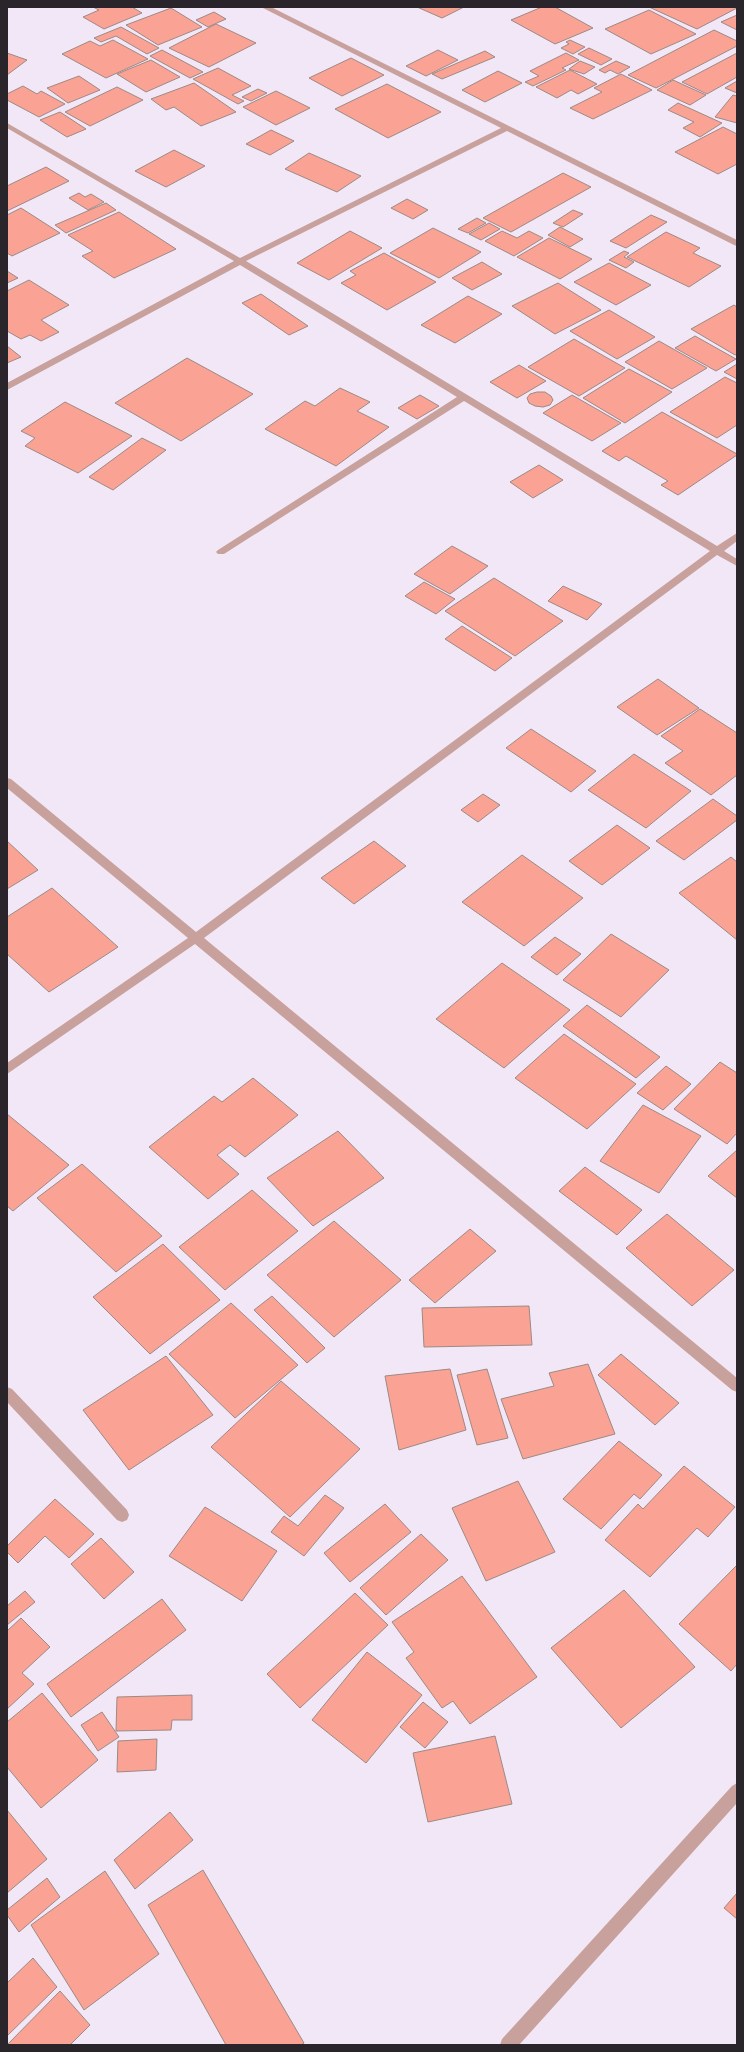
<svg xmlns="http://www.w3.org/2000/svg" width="744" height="2052" font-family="Ubuntu,sans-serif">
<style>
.building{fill:#faa395;stroke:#9d8985}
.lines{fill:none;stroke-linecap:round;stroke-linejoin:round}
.minor{fill:#c8a09c;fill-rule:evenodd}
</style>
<rect width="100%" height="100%" fill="#f2e7f7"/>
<g class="building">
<path d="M93 7H132L142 13 104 29 83 17 99 10Z"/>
<path d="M417 7H464L442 18Z"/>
<path d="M542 7H555L593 28 555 44 511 20Z"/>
<path d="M649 7H737V8L697 29Z"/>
<path d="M171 8 202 27 158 45 126 25Z"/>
<path d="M649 10 696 34 651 54 605 29Z"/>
<path d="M214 12 226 19 208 27 196 20Z"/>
<path d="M737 15V30L721 22Z"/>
<path d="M216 24 256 43 209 67 169 48Z"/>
<path d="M121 27 159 48 147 54 116 36 101 42 94 38Z"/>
<path d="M714 30 737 41V46L656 88 628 75Z"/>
<path d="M113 40 148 59 106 78 62 54 90 41 100 46Z"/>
<path d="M570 40 585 47 573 54 561 48 569 44 566 42Z"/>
<path d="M589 48 612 59 601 65 578 54Z"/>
<path d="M162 50 203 72 190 78 150 56Z"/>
<path d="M438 50 458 60 426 76 406 66Z"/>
<path d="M485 51 495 57 442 79 432 74Z"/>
<path d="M7 53 27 60 7 75Z"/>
<path d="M566 53 579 60 562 68 566 70 533 86 525 82 539 76 530 71Z"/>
<path d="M737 53V77L707 94 682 82Z"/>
<path d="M351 58 384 75 342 96 309 78Z"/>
<path d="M151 60 180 77 146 92 117 74Z"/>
<path d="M580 61 595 67 584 74 569 69Z"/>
<path d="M616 61 630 67 618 74 610 70 605 73 599 70Z"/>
<path d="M218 68 251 86 232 95 244 101 238 104 193 79Z"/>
<path d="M570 70 597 84 578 94 571 90 557 98 536 87Z"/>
<path d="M498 71 522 83 485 102 462 90Z"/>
<path d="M621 74 652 90 593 119 570 108 602 92 594 88Z"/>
<path d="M79 76 100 90 68 103 47 88Z"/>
<path d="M673 80 706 95 690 105 657 90Z"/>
<path d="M737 81V93L725 88Z"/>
<path d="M194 83 236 112 201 126 174 107 166 110 151 99Z"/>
<path d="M387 84 441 112 388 138 335 109Z"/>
<path d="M23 86 37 94 41 91 65 104 39 117 7 100V94Z"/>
<path d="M117 87 143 100 90 126 65 112Z"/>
<path d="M258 89 267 93 251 101 242 97Z"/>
<path d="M276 91 310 108 276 125 243 107Z"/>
<path d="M733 95 737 96V123L715 117Z"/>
<path d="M678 103 722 123 700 137 683 128 694 122 668 110Z"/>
<path d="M60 112 86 129 67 137 40 120Z"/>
<path d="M723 127 737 134V164L718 174 675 152Z"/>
<path d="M271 130 294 141 270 155 246 144Z"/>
<path d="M174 150 205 166 166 187 135 171Z"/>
<path d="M309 153 361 176 337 192 285 169Z"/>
<path d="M46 167 69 181 7 211V186Z"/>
<path d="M563 173 591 187 511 232 483 218Z"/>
<path d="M79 193 85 197 91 194 104 202 88 210 69 198Z"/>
<path d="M407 199 428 210 413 219 391 208Z"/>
<path d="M106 203 116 210 66 233 55 225Z"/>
<path d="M21 208 60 233 12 256 7 253V215Z"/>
<path d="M573 210 583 214 563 227 553 223Z"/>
<path d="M119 212 176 249 114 278 82 256 93 251 68 235Z"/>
<path d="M651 215 667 222 626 248 610 241Z"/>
<path d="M477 218 486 223 468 233 458 229Z"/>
<path d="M489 223 500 229 481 240 469 234Z"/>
<path d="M560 227 583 239 570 247 548 235Z"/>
<path d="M433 228 481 252 439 278 390 253Z"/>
<path d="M350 231 382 248 329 280 297 263Z"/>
<path d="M502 231 517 238 529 231 543 238 514 256 485 241Z"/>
<path d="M666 232 700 248 693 253 721 266 689 287 627 257Z"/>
<path d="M549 238 592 259 560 279 517 257Z"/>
<path d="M624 251 629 253 624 257 634 262 626 268 609 260Z"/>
<path d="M384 253 436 282 387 310 341 283 356 275 350 271Z"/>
<path d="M482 262 502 274 472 290 452 278Z"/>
<path d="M609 263 651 285 616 305 574 282Z"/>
<path d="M7 271 18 278 7 283Z"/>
<path d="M29 280 69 305 41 320 59 332 41 341 30 335 21 339 7 331V291Z"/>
<path d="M558 283 601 310 555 334 512 306Z"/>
<path d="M261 294 308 326 289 335 242 303Z"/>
<path d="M468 296 502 314 455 343 421 325Z"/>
<path d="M734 305 737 307V354L735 355 691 329Z"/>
<path d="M609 310 655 337 617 359 570 331Z"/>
<path d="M695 336 736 359 716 371 675 348Z"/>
<path d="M574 339 625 368 579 396 528 367Z"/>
<path d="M659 341 707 368 672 389 625 362Z"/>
<path d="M7 346 21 357 7 363Z"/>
<path d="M187 358 253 394 181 441 115 403Z"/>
<path d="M737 364V379L724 372Z"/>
<path d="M519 365 546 381 517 398 490 382Z"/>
<path d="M629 369 672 392 625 423 583 398Z"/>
<path d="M725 377 737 383V425L717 438 670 412Z"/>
<path d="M340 388 370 402 357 411 389 427 336 466 265 429 305 401 315 406Z"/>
<path d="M537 392H545L551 396 553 400 550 405 543 407 535 406 529 403 527 398 530 394Z"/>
<path d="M420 395 439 406 417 419 398 408Z"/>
<path d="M572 395 621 423 592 441 543 413Z"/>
<path d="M65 402 132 436 78 473 25 446 35 438 21 431Z"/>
<path d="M662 412 737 454V455L678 495 661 485 668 481 626 456 619 461 602 451Z"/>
<path d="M142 438 166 450 113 490 89 477Z"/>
<path d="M539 465 563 480 533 498 510 482Z"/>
<path d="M452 546 488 566 450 594 414 574Z"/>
<path d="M494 578 563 621 515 656 445 611Z"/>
<path d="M424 582 455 599 436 614 405 596Z"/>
<path d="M563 586 602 604 587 620 548 601Z"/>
<path d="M462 626 512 658 495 671 445 639Z"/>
<path d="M658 679 699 708 657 735 617 707Z"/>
<path d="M700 709 737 733V775L711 795 665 763 683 751 661 736Z"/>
<path d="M531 729 596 771 571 792 506 748Z"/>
<path d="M634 754 691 791 646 828 588 790Z"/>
<path d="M483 794 500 805 478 822 461 810Z"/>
<path d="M713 799 737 816V820L684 860 656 841Z"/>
<path d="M617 825 650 848 602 885 569 861Z"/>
<path d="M7 841 38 870 7 889Z"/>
<path d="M374 841 406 866 354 904 321 878Z"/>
<path d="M522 855 583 898 524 946 462 902Z"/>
<path d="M731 857 737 862V940L679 893Z"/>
<path d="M52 888 118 947 49 992 7 954V917Z"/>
<path d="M611 934 669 970 621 1017 563 980Z"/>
<path d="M555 937 581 954 557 975 531 957Z"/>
<path d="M502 963 570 1010 504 1068 436 1019Z"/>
<path d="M587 1005 660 1057 636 1078 563 1026Z"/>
<path d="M564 1034 636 1084 587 1129 515 1078Z"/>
<path d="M720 1062 737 1073V1133L727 1144 674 1109Z"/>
<path d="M666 1066 691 1084 663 1110 637 1093Z"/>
<path d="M253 1078 298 1115 245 1157 230 1145 217 1155 239 1174 208 1199 149 1147 214 1096 222 1102Z"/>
<path d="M643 1105 701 1136 659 1193 600 1161Z"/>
<path d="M7 1114 69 1165 13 1211 7 1206Z"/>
<path d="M338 1131 384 1178 313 1226 267 1178Z"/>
<path d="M737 1150V1198L708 1176Z"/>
<path d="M82 1164 162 1236 116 1272 37 1198Z"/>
<path d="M585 1167 642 1210 617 1235 559 1191Z"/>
<path d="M252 1190 298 1231 225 1290 179 1247Z"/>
<path d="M667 1214 734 1270 692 1306 626 1248Z"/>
<path d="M334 1221 401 1280 334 1337 267 1275Z"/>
<path d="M470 1229 496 1251 435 1303 409 1280Z"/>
<path d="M163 1244 220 1300 150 1354 93 1297Z"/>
<path d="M272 1296 325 1348 307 1363 254 1310Z"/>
<path d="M231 1303 298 1365 235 1418 169 1354Z"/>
<path d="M529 1306 532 1345 424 1347 422 1308Z"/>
<path d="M621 1354 679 1403 655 1425 598 1375Z"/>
<path d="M166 1356 213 1415 129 1470 83 1410Z"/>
<path d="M588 1364 615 1434 523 1459 501 1399 554 1386 549 1373Z"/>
<path d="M450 1369 466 1430 399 1450 385 1376Z"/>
<path d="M487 1369 508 1438 477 1445 457 1375Z"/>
<path d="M281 1381 360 1449 290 1517 211 1447Z"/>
<path d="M619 1441 662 1475 640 1499 634 1494 601 1529 563 1499Z"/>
<path d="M684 1466 735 1507 708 1537 697 1528 650 1577 605 1540 638 1504 643 1509Z"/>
<path d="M518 1481 555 1552 486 1581 452 1508Z"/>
<path d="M325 1495 344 1508 304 1556 271 1532 284 1516 298 1526Z"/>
<path d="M55 1499 94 1534 69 1558 45 1536 18 1563 7 1552V1546Z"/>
<path d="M385 1504 411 1532 350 1582 324 1553Z"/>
<path d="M205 1507 277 1551 242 1601 169 1556Z"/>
<path d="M421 1534 448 1560 386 1615 360 1588Z"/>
<path d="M101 1538 134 1572 104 1599 71 1564Z"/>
<path d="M737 1565V1664L731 1671 679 1624Z"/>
<path d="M462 1576 537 1677 470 1724 453 1701 442 1708 406 1658 414 1652 392 1622Z"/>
<path d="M624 1590 695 1667 621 1728 551 1648Z"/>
<path d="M25 1591 35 1602 7 1625V1606Z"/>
<path d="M355 1593 388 1625 300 1708 267 1674Z"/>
<path d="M162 1599 186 1630 71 1717 47 1684Z"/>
<path d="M21 1618 50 1647 22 1673 34 1684 7 1709V1631Z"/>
<path d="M367 1652 422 1695 366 1763 312 1720Z"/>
<path d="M42 1693 98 1760 41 1808 7 1767V1722Z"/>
<path d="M192 1695V1720H172L171 1730 116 1731 117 1697Z"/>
<path d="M423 1702 448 1722 425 1748 400 1727Z"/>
<path d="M102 1712 119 1737 98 1751 81 1725Z"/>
<path d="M495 1736 512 1804 428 1822 413 1753Z"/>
<path d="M157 1739 156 1770 117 1772 118 1741Z"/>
<path d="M7 1810 47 1859 7 1893Z"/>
<path d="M170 1812 193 1840 135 1889 114 1860Z"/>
<path d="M203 1870 304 2043 301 2045H226L148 1905Z"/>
<path d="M105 1871 159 1954 84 2010 31 1925Z"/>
<path d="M47 1878 60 1897 19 1932 7 1915V1910Z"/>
<path d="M737 1893V1919L724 1908Z"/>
<path d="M33 1958 57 1987 7 2036V1983Z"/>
<path d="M60 1991 90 2025 70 2045H7Z"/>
</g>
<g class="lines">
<g class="minor">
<path d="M261 7H271L737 240V246L734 245 507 131 246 261 717 546 737 533V541L724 551 737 559V566L717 555 204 938 737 1378V1392L732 1390 195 944 7 1074V1063L188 938 7 788V778L11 779 196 932 710 551 464 401 224 554H218L216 552 218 550 457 397 240 265 7 390V383L234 261 7 128V123L240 258 501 128Z"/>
<path d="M7 1387 12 1389 127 1510 129 1515 127 1520 122 1522 117 1520 7 1402Z"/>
<path d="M737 1783V1803L519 2045H500L502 2039 732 1786Z"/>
</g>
</g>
<rect width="744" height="2052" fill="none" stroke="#29252b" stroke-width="16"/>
</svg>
